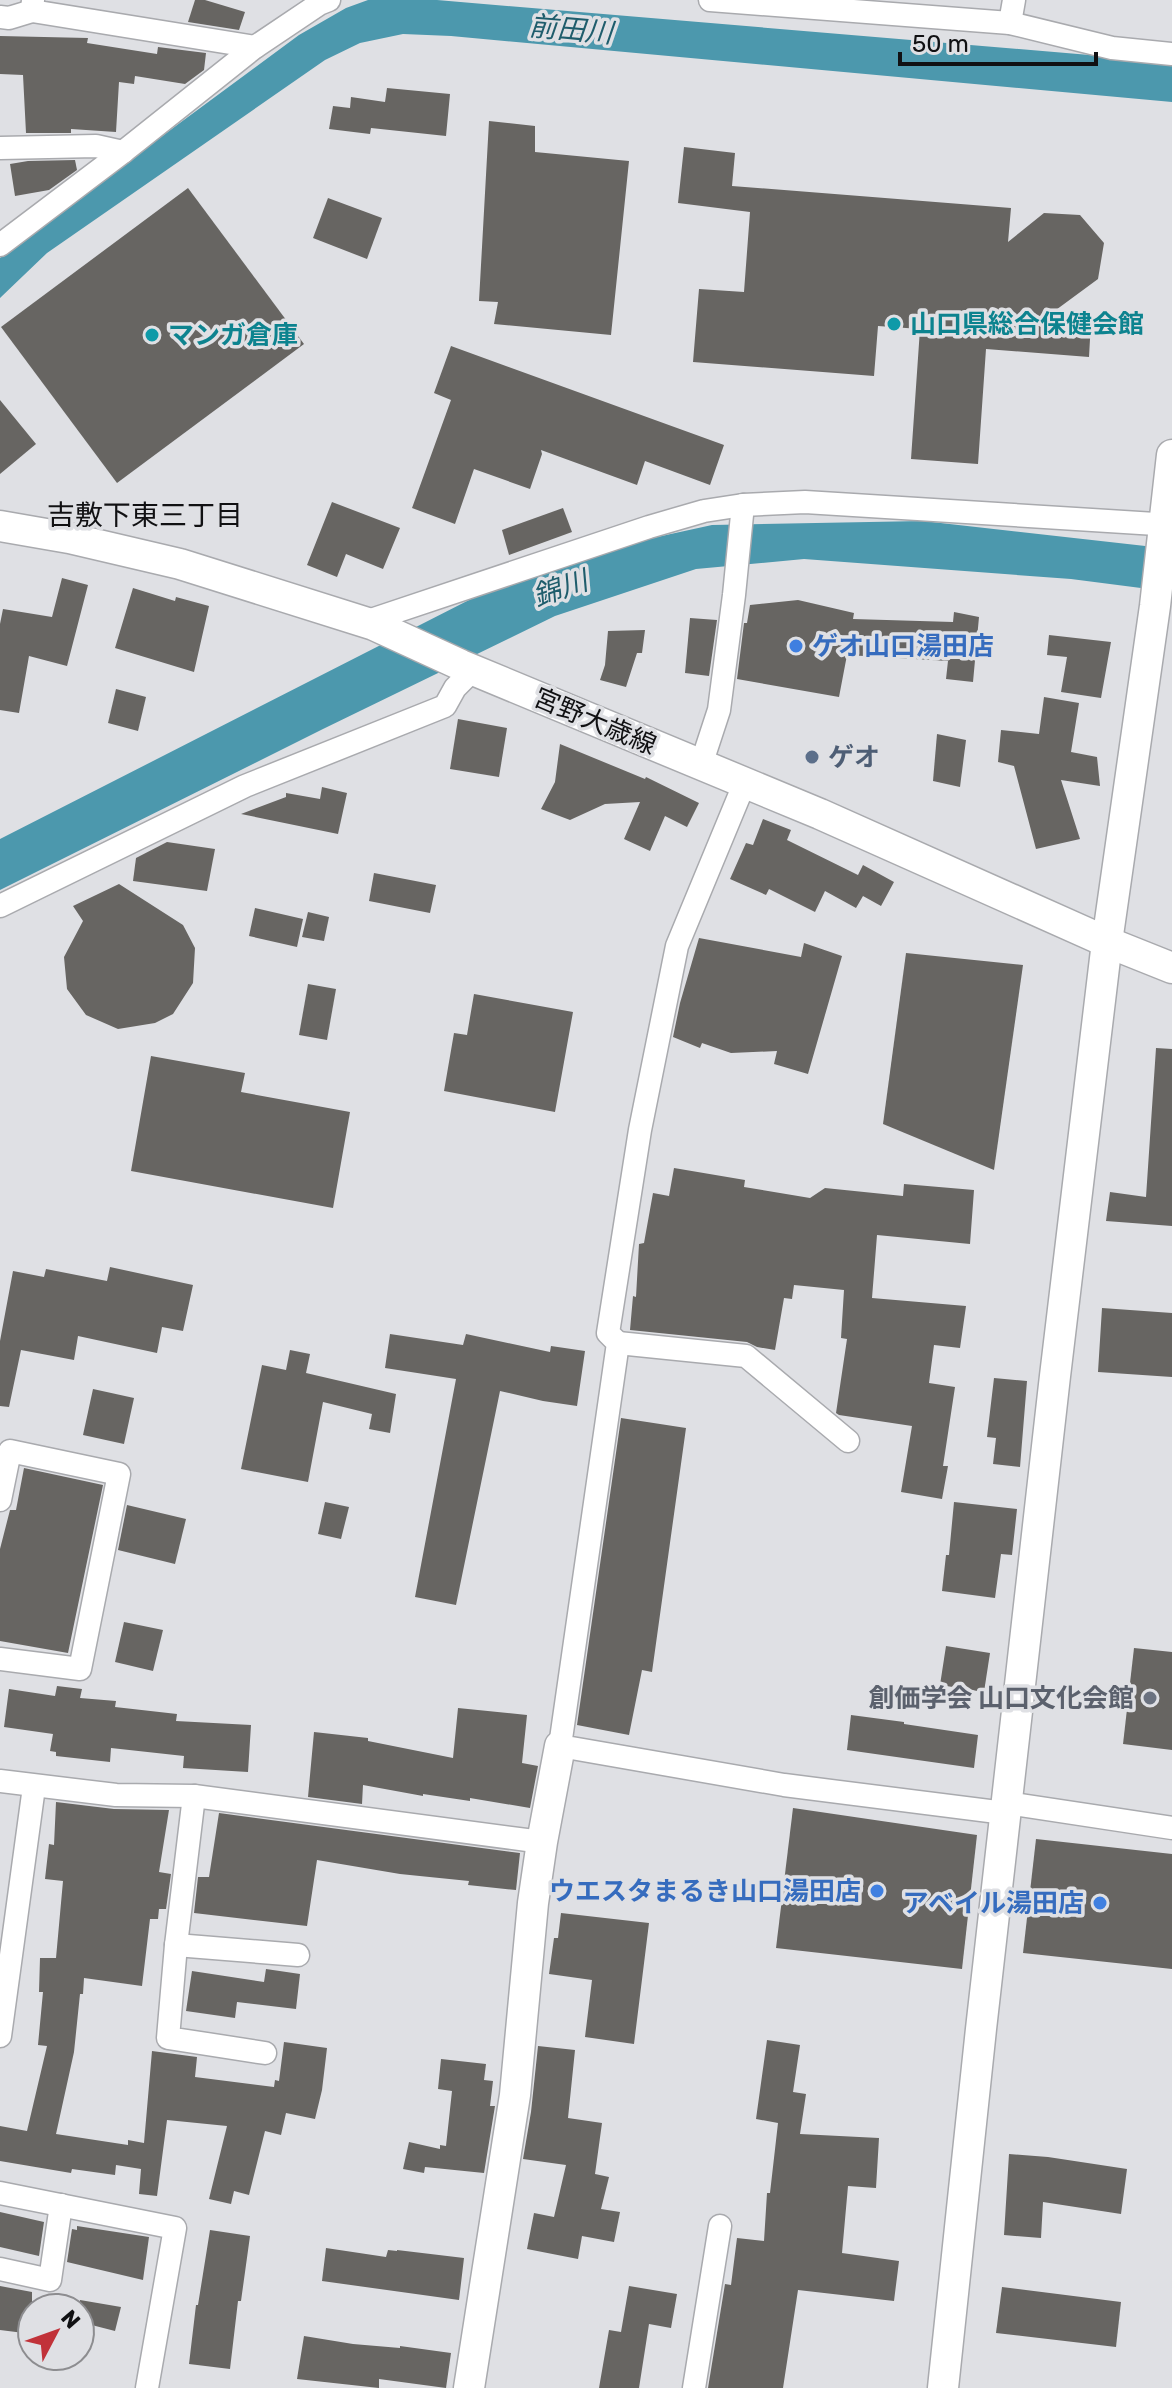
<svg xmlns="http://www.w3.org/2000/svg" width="1172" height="2388" font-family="Rubik,'Noto Sans JP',sans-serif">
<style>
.water{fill:#4c98ad}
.building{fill:#676562}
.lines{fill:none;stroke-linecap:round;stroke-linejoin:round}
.street-casing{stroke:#a9aaae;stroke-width:25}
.secondary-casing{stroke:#a9aaae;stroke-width:33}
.street{stroke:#fff;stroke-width:22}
.secondary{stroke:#fff;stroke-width:30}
.culture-dot{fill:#0f9aa8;stroke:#dfe0e4;stroke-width:3}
.shop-dot{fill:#3f7fe0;stroke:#dfe0e4;stroke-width:3}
.service-dot{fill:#5c6f8a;stroke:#dfe0e4;stroke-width:3}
.worship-dot{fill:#6b7280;stroke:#dfe0e4;stroke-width:3}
.labels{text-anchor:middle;stroke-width:7;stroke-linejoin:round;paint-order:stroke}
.culture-label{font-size:26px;font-weight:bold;fill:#0d838f;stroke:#dfe0e4;text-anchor:start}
.shop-label{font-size:26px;font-weight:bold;fill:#366cbe;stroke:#dfe0e4;text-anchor:end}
.street-label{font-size:26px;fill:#111113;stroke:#dfe0e4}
.service-label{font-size:26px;font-weight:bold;fill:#4e5e75;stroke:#dfe0e4;text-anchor:start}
.worship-label{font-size:26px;font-weight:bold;fill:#5b616d;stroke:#dfe0e4;text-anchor:end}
.water-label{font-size:28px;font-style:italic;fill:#1f5d6c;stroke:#dfe0e4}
.neighbourhood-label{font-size:28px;fill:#111113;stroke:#dfe0e4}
</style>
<rect width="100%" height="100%" fill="#dfe0e4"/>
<g class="water">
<path d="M368 0H437L1172 62V102L451 36 403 34 360 43 325 60 47 253 0 298V258L20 241 299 35 346 8Z"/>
<path d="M923 521 1172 549V592L1071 579 804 559 696 569 555 616 323 729 0 890V839L471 599 625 544 712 525Z"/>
</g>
<g class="building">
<path d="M195 0H205L245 12 239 30 188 22Z"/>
<path d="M0 36 88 38 87 43 157 54 158 47 206 53 204 70 185 84 135 76 134 84 119 82 116 132 71 129V133H26L23 75 0 74Z"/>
<path d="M387 88 450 94 446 136 371 128 370 134 329 129 333 106 350 108 351 97 385 102Z"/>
<path d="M489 121 535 126V152L629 161 611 335 494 324 498 302 479 301Z"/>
<path d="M684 147 735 153 732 186 1011 208 1008 242 1044 213 1080 215 1104 243 1098 279 1045 318 1091 321 1089 357 986 349 978 464 911 459 920 329 878 326 874 376 693 362 699 289 744 292 750 212 678 203Z"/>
<path d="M75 160 77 170 49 190 15 196 10 164 28 161Z"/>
<path d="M188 188 304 344 117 483 1 327Z"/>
<path d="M328 198 382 218 367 259 313 238Z"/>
<path d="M451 346 724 445 710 485 645 461 637 485 541 450 542 454 530 489 474 469 455 524 412 508 451 400 434 393Z"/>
<path d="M0 400 36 444 0 474Z"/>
<path d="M332 502 400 528 383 569 346 554 337 577 307 565Z"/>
<path d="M563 508 572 532 509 555 502 530Z"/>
<path d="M62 578 88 585 67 666 29 656 19 713 0 710V624L3 609 52 617Z"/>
<path d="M133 588 175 601 176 597 209 606 194 672 115 648Z"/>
<path d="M798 600 854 613 853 619 953 622 954 612 979 617 973 682 946 679 948 661 847 655 839 697 737 679 744 623H747L750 605Z"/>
<path d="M690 618 717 620 709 676 685 673Z"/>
<path d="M645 630 642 653H637L626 687 600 680 605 665 608 631Z"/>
<path d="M1049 635 1111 642 1101 698 1061 692 1067 657 1047 655Z"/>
<path d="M116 689 146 697 138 731 108 723Z"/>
<path d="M1044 697 1079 703 1071 752 1097 757 1100 786 1061 780 1080 839 1036 849 1014 766 998 762 1001 730 1039 734Z"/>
<path d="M458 719 507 728 499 777 450 769Z"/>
<path d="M937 734 966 740 960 787 933 781Z"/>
<path d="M560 744 645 779 646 777 699 803 687 827 665 816 650 851 624 839 640 802 605 804 570 820 541 809 555 782Z"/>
<path d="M322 787 347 793 338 834 241 814 286 797V793L320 799Z"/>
<path d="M763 819 791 830 787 840 858 875 863 865 894 882 881 906 863 896 856 908 825 891 815 912 769 889 766 895 730 879 746 843 753 845Z"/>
<path d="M167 842 215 849 207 891 133 881 136 858Z"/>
<path d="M374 873 436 885 430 913 369 901Z"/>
<path d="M119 884 183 925 195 948 193 983 173 1014 155 1023 118 1029 86 1015 67 989 64 957 83 921 73 906Z"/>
<path d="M255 908 303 919 297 947 249 936Z"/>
<path d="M308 912 329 917 324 941 302 937Z"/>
<path d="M699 938 801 957 804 943 842 956 808 1074 774 1064 777 1051 731 1053 702 1043 700 1048 673 1037 680 1003Z"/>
<path d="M906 953 1023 965 994 1170 883 1124Z"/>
<path d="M308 984 336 989 327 1040 299 1035Z"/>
<path d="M474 994 573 1012 555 1112 444 1091 454 1033 467 1035Z"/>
<path d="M1156 1048 1172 1049V1226L1106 1221 1110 1192 1146 1197Z"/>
<path d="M151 1056 245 1073 241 1092 350 1112 333 1208 131 1171Z"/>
<path d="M674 1168 745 1180 744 1187 810 1198 825 1188 903 1196 904 1184 974 1190 970 1244 877 1235 872 1298 966 1306 960 1348 934 1345 929 1383 955 1387 943 1466H948L942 1499 901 1492 912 1426 839 1415 836 1413 847 1339 841 1338 844 1290 794 1285 792 1299 784 1298 775 1350 757 1347 747 1342 630 1330 633 1296 636 1297 639 1244 644 1243 653 1193 669 1196Z"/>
<path d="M110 1267 193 1285 183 1331 162 1327 157 1353 78 1336 74 1360 21 1350 9 1407 0 1406V1341L13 1271 44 1277 46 1269 107 1281Z"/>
<path d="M1102 1308 1172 1313V1377L1098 1372Z"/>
<path d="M390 1334 463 1345 466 1334 550 1352 551 1346 585 1351 577 1406 543 1401 500 1391 456 1605 415 1597 456 1379 385 1368Z"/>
<path d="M290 1350 310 1354 306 1373 396 1394 390 1433 369 1429 372 1414 323 1402 308 1482 241 1469 262 1365 286 1370Z"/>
<path d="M994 1378 1027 1381 1020 1467 993 1464 996 1438 987 1437Z"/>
<path d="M93 1389 134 1398 124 1444 83 1435Z"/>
<path d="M621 1418 686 1428 652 1672 642 1670 629 1735 577 1725Z"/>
<path d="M24 1468 103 1485 68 1653 0 1641V1549L10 1510H16Z"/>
<path d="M325 1502 349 1507 341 1539 318 1534Z"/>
<path d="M954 1502 1017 1509 1012 1555 1001 1554 995 1598 942 1591 946 1555H949Z"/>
<path d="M127 1505 186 1519 175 1564 118 1550Z"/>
<path d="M124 1622 163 1630 153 1671 115 1662Z"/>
<path d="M946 1646 990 1653 984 1692 940 1685Z"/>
<path d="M1134 1648 1172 1652V1750L1123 1744Z"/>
<path d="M57 1686 82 1689 80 1698 116 1701 115 1707 177 1714 176 1721 251 1725 248 1772 183 1768 184 1756 111 1748 110 1762 56 1756V1752L50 1751 53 1734 4 1727 9 1689 55 1696Z"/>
<path d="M458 1708 527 1715 522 1763 538 1766 530 1808 470 1798V1801L423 1794V1796L363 1785 362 1804 308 1797 314 1732 368 1738V1741L453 1758Z"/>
<path d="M851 1715 904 1722V1724L978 1735 974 1768 847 1750Z"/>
<path d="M56 1802 114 1809 169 1810 159 1872 171 1874 166 1909H159L158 1919H150L142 1986 84 1978 83 1994H80L74 2052 56 2134 128 2145V2140L144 2143 152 2051 197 2057 195 2077 274 2087 275 2080 279 2081 284 2042 327 2048 322 2090 315 2119 286 2113 281 2135 265 2131 249 2195 234 2191 231 2204 209 2199 227 2126 167 2120 157 2196 139 2194 141 2169 116 2165 115 2175 72 2169 71 2173 0 2161V2126L27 2131 47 2046 38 2045 43 1992H39L40 1958H56L63 1881 45 1879 49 1844 54 1845Z"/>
<path d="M793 1808 977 1835 962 1969 776 1948Z"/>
<path d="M219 1813 520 1853 516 1890 468 1885 469 1881 400 1874 317 1860 307 1926 194 1913 198 1877H209Z"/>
<path d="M1036 1839 1172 1854V1969L1023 1953Z"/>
<path d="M561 1913 649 1923 634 2044 585 2037 592 1980 549 1974 554 1938H558Z"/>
<path d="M266 1969 300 1974 296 2009 237 2002 235 2018 186 2011 192 1971 264 1982Z"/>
<path d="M767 2040 800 2045 793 2092 806 2094 800 2134 879 2138 876 2188 848 2186 842 2253 899 2261 894 2301 798 2290 783 2388H708L725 2284 731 2285 737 2238 764 2241 767 2193H770L778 2123 756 2119Z"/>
<path d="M538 2046 575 2050 568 2118 602 2123 595 2174 609 2177 601 2209 620 2212 614 2242 582 2236 578 2259 527 2249 534 2213 554 2217 566 2165 523 2159 531 2112Z"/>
<path d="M441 2059 486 2064 484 2080 493 2081 490 2106H495L484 2173 425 2167 424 2173 403 2169 409 2142 440 2149V2145L446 2146 452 2091 438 2089Z"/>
<path d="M1009 2154 1048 2157 1127 2169 1121 2214 1043 2202 1041 2238 1004 2235Z"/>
<path d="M0 2212 44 2222 39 2256 0 2247Z"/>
<path d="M77 2226 149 2237 143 2280 67 2262 72 2229 77 2230Z"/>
<path d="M210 2230 250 2236 241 2301H238L230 2369 189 2364 196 2305H198Z"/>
<path d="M326 2248 386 2257 388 2250 397 2251V2250L464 2258 459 2300 322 2281Z"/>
<path d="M0 2286 32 2292V2334L0 2330Z"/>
<path d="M629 2286 677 2294 671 2328 649 2324 639 2388H599L609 2330 621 2332Z"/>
<path d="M1002 2287 1121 2302 1116 2347 996 2333Z"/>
<path d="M80 2300 121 2307 115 2331 80 2322Z"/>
<path d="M304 2336 353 2344 400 2348V2346L451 2353 446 2388 379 2379V2388L297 2379Z"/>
</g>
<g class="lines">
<defs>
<g id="street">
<path d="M33 0 32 11 255 47"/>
<path d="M710 0 1010 23 1112 48 1172 54"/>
<path d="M0 17 9 18 32 11"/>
<path d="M1010 23 1014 0"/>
<path d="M0 148 96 146 123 152"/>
<path d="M0 245 123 152 255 47 319 4 329 0"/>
<path d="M365 622 649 527 704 511 743 505 805 502 1172 525"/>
<path d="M701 765 719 710 734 595 743 505"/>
<path d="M745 782 677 946 640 1130 608 1333 618 1343 560 1746 784 1785 1005 1813"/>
<path d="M0 906 245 786 445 706 455 688 473 670"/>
<path d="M618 1343 746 1356 848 1441"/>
<path d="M0 1500 10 1451 119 1474 80 1669 0 1659"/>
<path d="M0 1781 116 1795 194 1796 542 1842"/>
<path d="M194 1796 176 1945 168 2038 265 2053"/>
<path d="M1007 1803 1172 1828"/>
<path d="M176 1945 298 1955"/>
<path d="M0 2036 34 1787"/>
<path d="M0 2193 175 2228 147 2388"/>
<path d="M0 2269 50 2280 61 2205"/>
<path d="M694 2388 720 2226"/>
</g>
<g id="secondary">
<path d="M0 526 69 538 180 564 374 625 461 665 820 814 1107 942 1172 968"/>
<path d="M469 2388 515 2095 533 1903 542 1842 560 1746"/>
<path d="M943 2388 981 2029 1055 1376 1107 942 1155 606 1172 455"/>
</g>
</defs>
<use href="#street" class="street-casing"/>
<use href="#secondary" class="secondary-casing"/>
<use href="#street" class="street"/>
<use href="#secondary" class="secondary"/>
</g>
<g class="culture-dot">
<circle cx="894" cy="324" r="8"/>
<circle cx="152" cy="335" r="8"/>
</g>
<g class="shop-dot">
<circle cx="796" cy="646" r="8"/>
<circle cx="877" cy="1891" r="8"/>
<circle cx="1100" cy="1903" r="8"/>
</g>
<circle class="service-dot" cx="812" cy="757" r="8"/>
<circle class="worship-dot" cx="1150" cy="1698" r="8"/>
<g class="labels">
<g class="culture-label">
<text x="910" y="333">山口県総合保健会館</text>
<text x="168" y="344">マンガ倉庫</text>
</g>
<g class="shop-label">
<text x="812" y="655" text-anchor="start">ゲオ山口湯田店</text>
<text x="861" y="1900">ウエスタまるき山口湯田店</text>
<text x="1084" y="1912">アベイル湯田店</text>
</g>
<g class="street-label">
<text transform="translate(595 721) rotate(23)" y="9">宮野大歳線</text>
</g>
<g class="service-label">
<text x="828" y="766">ゲオ</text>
</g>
<g class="worship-label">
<text x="1134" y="1707">創価学会 山口文化会館</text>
</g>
<g class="water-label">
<text transform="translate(571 29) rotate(5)" y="10">前田川</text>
<text transform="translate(560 588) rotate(-19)" y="10">錦川</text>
</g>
<g class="neighbourhood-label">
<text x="145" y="525">吉敷下東三丁目</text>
</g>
</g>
<g transform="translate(56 2332) rotate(49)"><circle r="38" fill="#dfe0e4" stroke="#8d8d90" stroke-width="2"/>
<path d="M0-6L14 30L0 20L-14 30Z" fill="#c13239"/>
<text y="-12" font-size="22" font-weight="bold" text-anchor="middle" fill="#111113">N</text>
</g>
<path d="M900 52v12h196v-12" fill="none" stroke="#111113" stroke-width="4"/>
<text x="912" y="52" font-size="24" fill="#111113" stroke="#dfe0e4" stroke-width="6" paint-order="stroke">50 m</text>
</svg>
